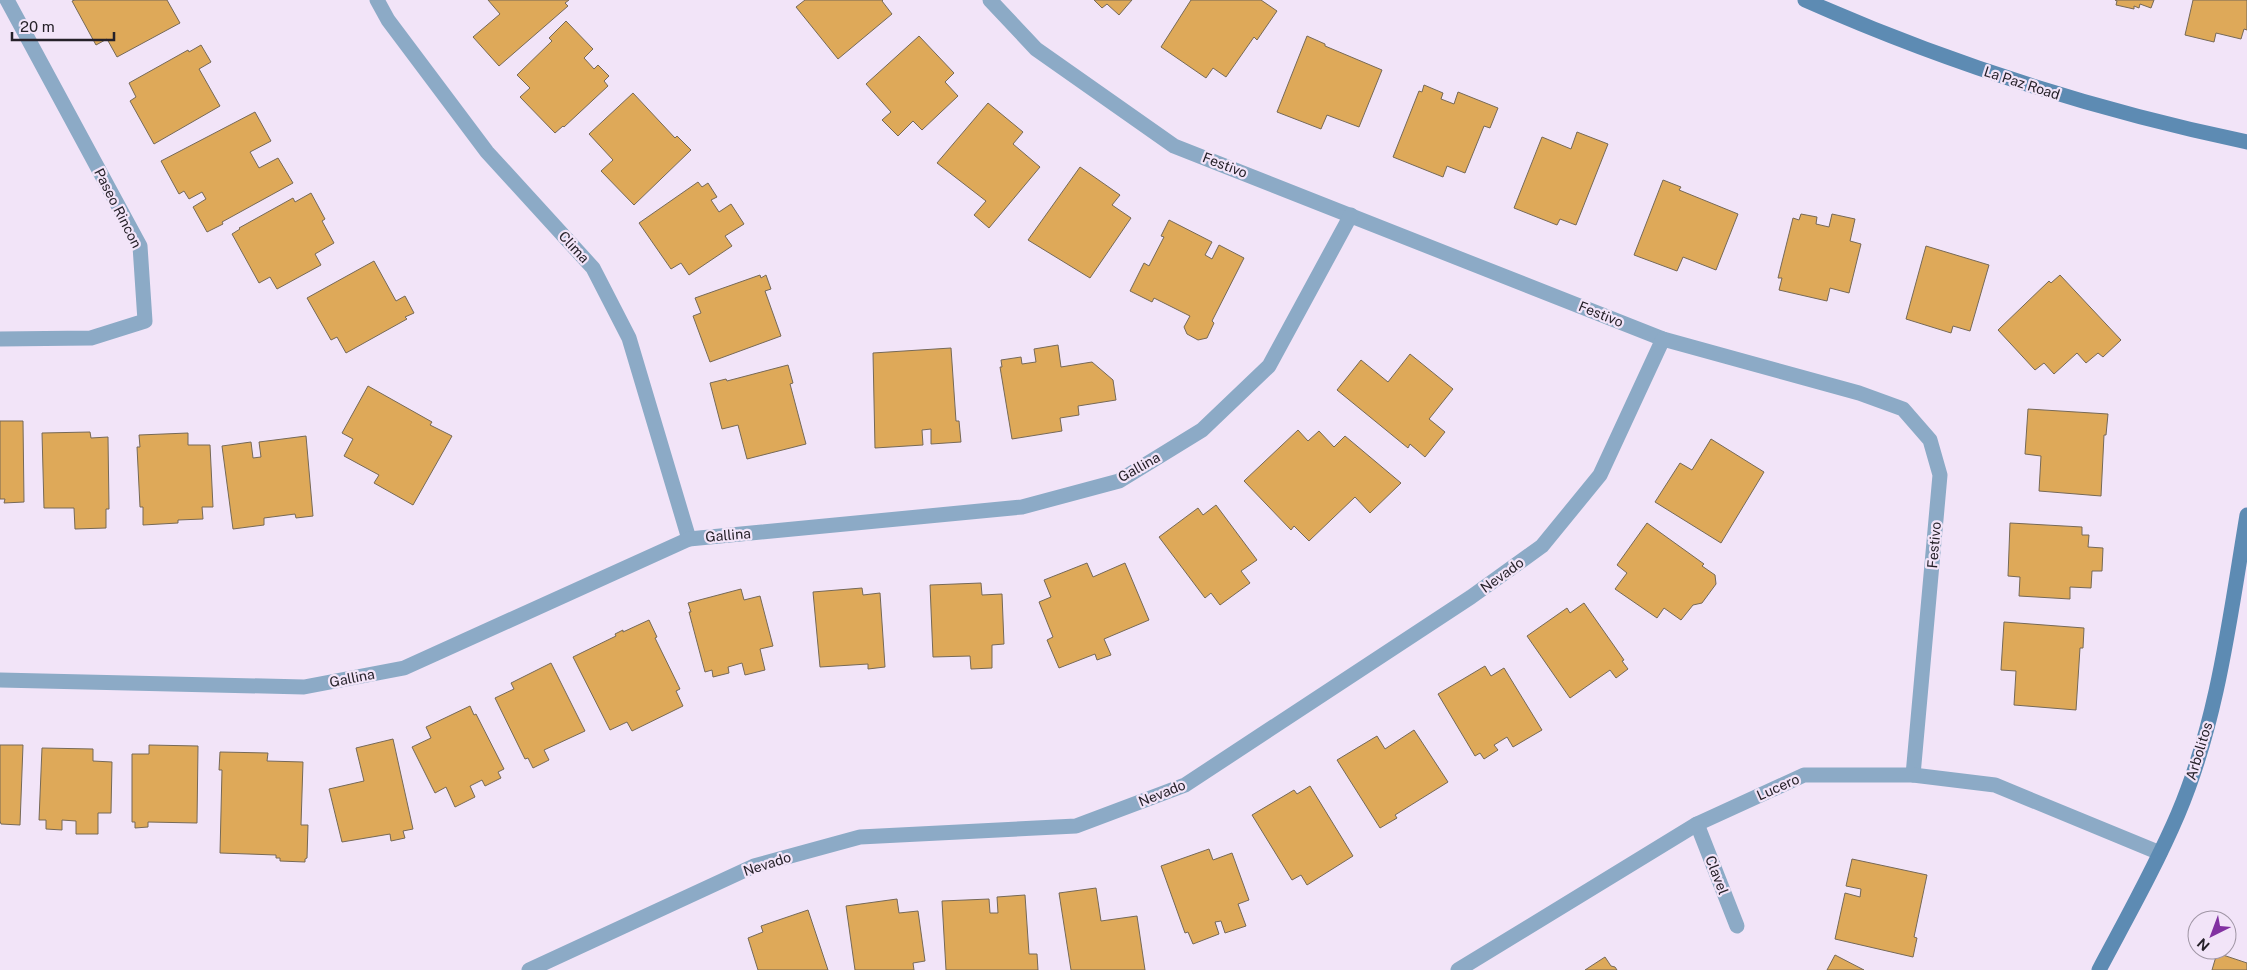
<svg xmlns="http://www.w3.org/2000/svg" width="2247" height="970" font-family="'Public Sans',sans-serif">
<style>
.building{fill:#dea959;stroke:#766957}
.lines{fill:none;stroke-linecap:round;stroke-linejoin:round}
.street{stroke:#8caac6;stroke-width:15}
.secondary{stroke:#5d8bb3;stroke-width:15}
.labels{text-anchor:middle;stroke-width:4.5;stroke-linejoin:round;paint-order:stroke}
.street-label{font-size:14px;fill:#262129;stroke:#f2e4f8}
</style>
<rect width="100%" height="100%" fill="#f2e4f8"/>
<g class="building">
<path d="M75 0H167L180 23 117 57 107 39 96 45 72 1Z"/>
<path d="M488 0H569L565 3 568 6 499 66 473 37 500 14Z"/>
<path d="M805 0H883L882 1 892 14 838 59 796 7Z"/>
<path d="M1094 0H1132L1119 15 1107 4 1102 8Z"/>
<path d="M1191 0H1261L1277 11 1257 40 1254 37 1226 77 1213 68 1206 78 1161 47Z"/>
<path d="M2115 0H2154L2151 8 2140 4 2139 8 2134 6V9L2116 5 2117 1Z"/>
<path d="M2193 0H2247V30L2244 29 2241 39 2216 33 2214 42 2185 35Z"/>
<path d="M566 21 593 49 584 58 594 69 598 65 609 76 604 81 608 86 564 127 563 126 555 133 520 97 530 88 517 75 552 41 549 38Z"/>
<path d="M919 36 954 73 945 82 958 96 922 130 913 121 898 136 882 120 891 112 866 84Z"/>
<path d="M1307 36 1325 44V46L1382 70 1359 127 1327 115 1321 129 1277 112Z"/>
<path d="M201 45 211 62 199 69 220 106 154 144 130 101 136 97 129 83 188 50 189 52Z"/>
<path d="M1424 85 1443 93 1441 99 1454 104 1458 92 1498 108 1490 128 1484 126 1465 173 1447 166 1443 177 1393 157 1419 91 1422 92Z"/>
<path d="M633 93 675 138 677 136 691 150 634 205 601 171 613 160 589 134Z"/>
<path d="M988 103 1023 132 1013 144 1040 167 989 228 974 215 986 201 937 163Z"/>
<path d="M255 112 271 141 250 152 259 168 278 158 293 183 222 222 223 224 207 232 193 207 206 199 202 192 189 199 184 191 179 194 161 161Z"/>
<path d="M1577 132 1608 144 1576 225 1560 219 1557 225 1514 208 1542 137 1571 149Z"/>
<path d="M1080 167 1120 195 1112 205 1131 218 1090 278 1028 240Z"/>
<path d="M1663 180 1681 187 1679 190 1738 214 1716 270 1683 257 1677 271 1634 255Z"/>
<path d="M698 182 702 187 708 183 717 197 711 200 719 212 731 204 744 224 725 236 732 246 689 275 681 263 671 269 639 223Z"/>
<path d="M311 193 325 219 322 221 334 243 315 254 321 265 277 289 270 277 259 283 232 234 240 229 239 228 293 198 295 202Z"/>
<path d="M1801 214 1817 217 1816 224 1829 227 1832 214 1855 219 1850 241 1861 244 1849 293 1830 288 1827 301 1779 290 1782 278H1778L1793 218 1799 220Z"/>
<path d="M1169 220 1212 242 1205 255 1212 259 1219 245 1244 258 1212 321 1214 323 1207 338 1198 340 1187 334 1184 327 1190 316 1154 298 1152 302 1130 291 1144 263 1149 266 1164 237 1161 236Z"/>
<path d="M1926 246 1989 265 1970 331 1953 326 1951 333 1906 319Z"/>
<path d="M374 261 396 301 405 296 414 313 405 317 407 319 346 353 337 337 331 340 307 298Z"/>
<path d="M760 275 761 278 766 275 771 289 765 291 781 336 710 362 693 316 701 313 695 298Z"/>
<path d="M2060 275 2121 340 2103 357 2098 353 2086 363 2077 353 2054 374 2044 363 2035 370 1998 330 2049 281 2051 283Z"/>
<path d="M1058 345 1061 367 1092 362 1113 380 1116 400 1078 406 1079 415 1060 418 1062 431 1012 439 1000 367H1002L1001 360 1021 357 1022 364 1036 362 1034 349Z"/>
<path d="M951 348 956 421H959L961 442 931 444V429L922 430 923 445 875 448 873 353Z"/>
<path d="M1410 354 1453 389 1429 419 1445 432 1425 457 1410 444 1408 448 1337 390 1361 360 1388 382Z"/>
<path d="M788 365 793 383 790 384 806 444 747 459 738 425 722 429 710 383 726 379 727 381Z"/>
<path d="M368 386 432 422 430 425 452 436 413 505 374 483 379 475 344 456 353 439 342 433Z"/>
<path d="M2028 409 2108 414 2106 435H2104L2101 496 2039 491 2041 456 2025 454Z"/>
<path d="M0 421H23L24 502 4 503 5 499H0Z"/>
<path d="M1298 430 1308 441 1319 431 1334 447 1345 436 1401 483 1370 513 1355 497 1309 541 1294 526 1291 530 1244 481Z"/>
<path d="M90 432 91 438 108 437 109 509H106V528L75 529 74 508H44L42 433Z"/>
<path d="M188 433V445H210L213 507H202L203 519 178 520V523L143 525V507H140L137 447H140L139 435Z"/>
<path d="M306 436 313 516 296 518 295 514 264 518V525L233 529 222 446 251 442 253 458 261 457 259 442Z"/>
<path d="M1711 439 1764 472 1721 543 1655 502 1680 463 1692 470Z"/>
<path d="M1216 505 1257 560 1241 571 1250 583 1220 605 1211 593 1205 598 1159 537 1198 508 1203 515Z"/>
<path d="M1647 523 1704 564 1702 566 1715 575 1716 584 1702 603 1693 605 1681 620 1664 608 1657 618 1615 589 1627 573 1617 565Z"/>
<path d="M2010 523 2082 527V535H2089L2088 547 2103 548 2102 571H2092L2091 588 2070 587V599L2019 596 2020 577 2008 576Z"/>
<path d="M1087 563 1093 577 1125 563 1149 620 1104 639 1111 655 1097 660 1095 654 1059 668 1047 640 1053 637 1039 602 1051 597 1044 580Z"/>
<path d="M981 583 982 595 1002 594 1004 644 992 645V668L971 669 970 656 933 657 930 585Z"/>
<path d="M862 588 863 595 880 593 885 667 868 669V664L820 667 813 592Z"/>
<path d="M741 589 744 600 760 596 773 646 760 649 765 670 745 675 742 663 728 667 729 673 713 677 712 670 705 672 689 612H691L688 603Z"/>
<path d="M1584 603 1624 660 1622 661 1628 669 1616 678 1610 670 1570 698 1527 636 1567 608 1570 613Z"/>
<path d="M649 620 657 637 655 638 680 689 676 691 683 706 632 731 627 722 610 730 573 657 616 636 615 634 623 630V632Z"/>
<path d="M2004 622 2084 628 2083 648H2080L2076 710 2014 705 2016 671 2001 670Z"/>
<path d="M551 663 585 731 544 750 549 760 533 768 528 758 525 759 495 698 514 689 511 683Z"/>
<path d="M1485 666 1491 676 1504 668 1542 730 1513 747 1507 737 1494 745 1498 750 1484 759 1480 753 1475 756 1438 694Z"/>
<path d="M470 706 474 715 476 714 504 769 498 772 501 778 485 786 482 780 470 786 475 797 455 807 446 787 435 793 412 747 431 738 426 727Z"/>
<path d="M1414 730 1448 782 1395 815 1397 818 1380 828 1337 760 1377 736 1385 749Z"/>
<path d="M393 739 413 829 403 831 405 838 391 841 390 834 342 842 329 789 364 781 356 748Z"/>
<path d="M0 745H23L20 825 1 824 0 821Z"/>
<path d="M149 745 198 746 197 823 148 822V827L135 828V822H132V754H149Z"/>
<path d="M42 748 93 749V761L112 762 111 813H98V834H76V821L62 820V830L46 829V820H39Z"/>
<path d="M220 752 268 753 267 761 303 762 301 825H308L307 858 305 859V862L280 861V858H276V855L220 853 222 770H219Z"/>
<path d="M1310 786 1353 856 1307 885 1301 875 1292 880 1252 815 1294 790 1297 794Z"/>
<path d="M1209 849 1213 860 1232 853 1249 900 1238 904 1246 926 1225 933 1221 921 1215 922 1219 934 1193 944 1188 932 1185 933 1161 866Z"/>
<path d="M1852 859 1927 875 1914 937 1917 938 1913 957 1835 939 1845 893 1860 897 1861 889 1846 886Z"/>
<path d="M1096 888 1101 921 1137 916 1145 970H1071L1059 893Z"/>
<path d="M1025 895 1029 954H1037L1038 970H946L942 901 989 899 990 913H998L997 897Z"/>
<path d="M897 899 899 913 918 911 925 961 913 963 914 970H855L846 906Z"/>
<path d="M808 910 828 970H758L748 938 763 932 761 926Z"/>
<path d="M2217 953 2247 963V970H2212Z"/>
<path d="M1835 955 1864 970H1827Z"/>
<path d="M1605 957 1611 966 1615 967 1617 970H1585Z"/>
</g>
<g class="lines">
<g class="street">
<path d="M377 0 388 20 487 152 593 268 629 338 689 539"/>
<path d="M990 0 1036 49 1174 146 1663 339 1859 393 1903 409 1930 440 1940 475 1913 775"/>
<path d="M0 339 91 338 145 321 140 246 7 0"/>
<path d="M0 680 304 687 404 668 689 539 1022 507 1119 481 1202 430 1269 366 1351 215"/>
<path d="M1697 824 1737 926"/>
<path d="M529 970 754 866 860 837 1076 826 1185 785 1471 597 1542 546 1600 475 1663 339"/>
<path d="M1458 970 1697 824 1804 775H1913L1995 785 2160 853"/>
</g>
<g class="secondary">
<path d="M1805 0C1947 63 2095 110 2247 142"/>
<path d="M2099 970C2126 919 2155 868 2178 814 2218 720 2230 616 2247 515"/>
</g>
</g>
<g class="labels">
<g class="street-label">
<text transform="translate(2022 83) rotate(18)" y="5">La Paz Road</text>
<text transform="translate(1225 165) rotate(21)" y="5">Festivo</text>
<text transform="translate(118 208) rotate(63)" y="5">Paseo Rincon</text>
<text transform="translate(574 247) rotate(47)" y="5">Clima</text>
<text transform="translate(1601 314) rotate(22)" y="5">Festivo</text>
<text transform="translate(1139 467) rotate(-29)" y="5">Gallina</text>
<text transform="translate(728 535) rotate(-5)" y="5">Gallina</text>
<text transform="translate(1934 545) rotate(-85)" y="5">Festivo</text>
<text transform="translate(1502 575) rotate(-36)" y="5">Nevado</text>
<text transform="translate(352 678) rotate(-11)" y="5">Gallina</text>
<text transform="translate(2199 751) rotate(-73)" y="5">Arbolitos</text>
<text transform="translate(1778 787) rotate(-24)" y="5">Lucero</text>
<text transform="translate(1162 793) rotate(-22)" y="5">Nevado</text>
<text transform="translate(767 864) rotate(-18)" y="5">Nevado</text>
<text transform="translate(1717 875) rotate(69)" y="5">Clavel</text>
</g>
</g>
<g transform="translate(2212 935) rotate(222)"><circle r="24" fill="#f2e4f8" stroke="#a096a5"/>
<path d="M0-4L9 19L0 12L-9 19Z" fill="#8231a1"/>
<text y="-8" font-size="14" font-weight="bold" text-anchor="middle" fill="#262129">N</text>
</g>
<path d="M12 32v8h102v-8" fill="none" stroke="#262129" stroke-width="2.5"/>
<text x="20" y="32" font-size="15" fill="#262129" stroke="#f2e4f8" stroke-width="4" paint-order="stroke">20 m</text>
</svg>
